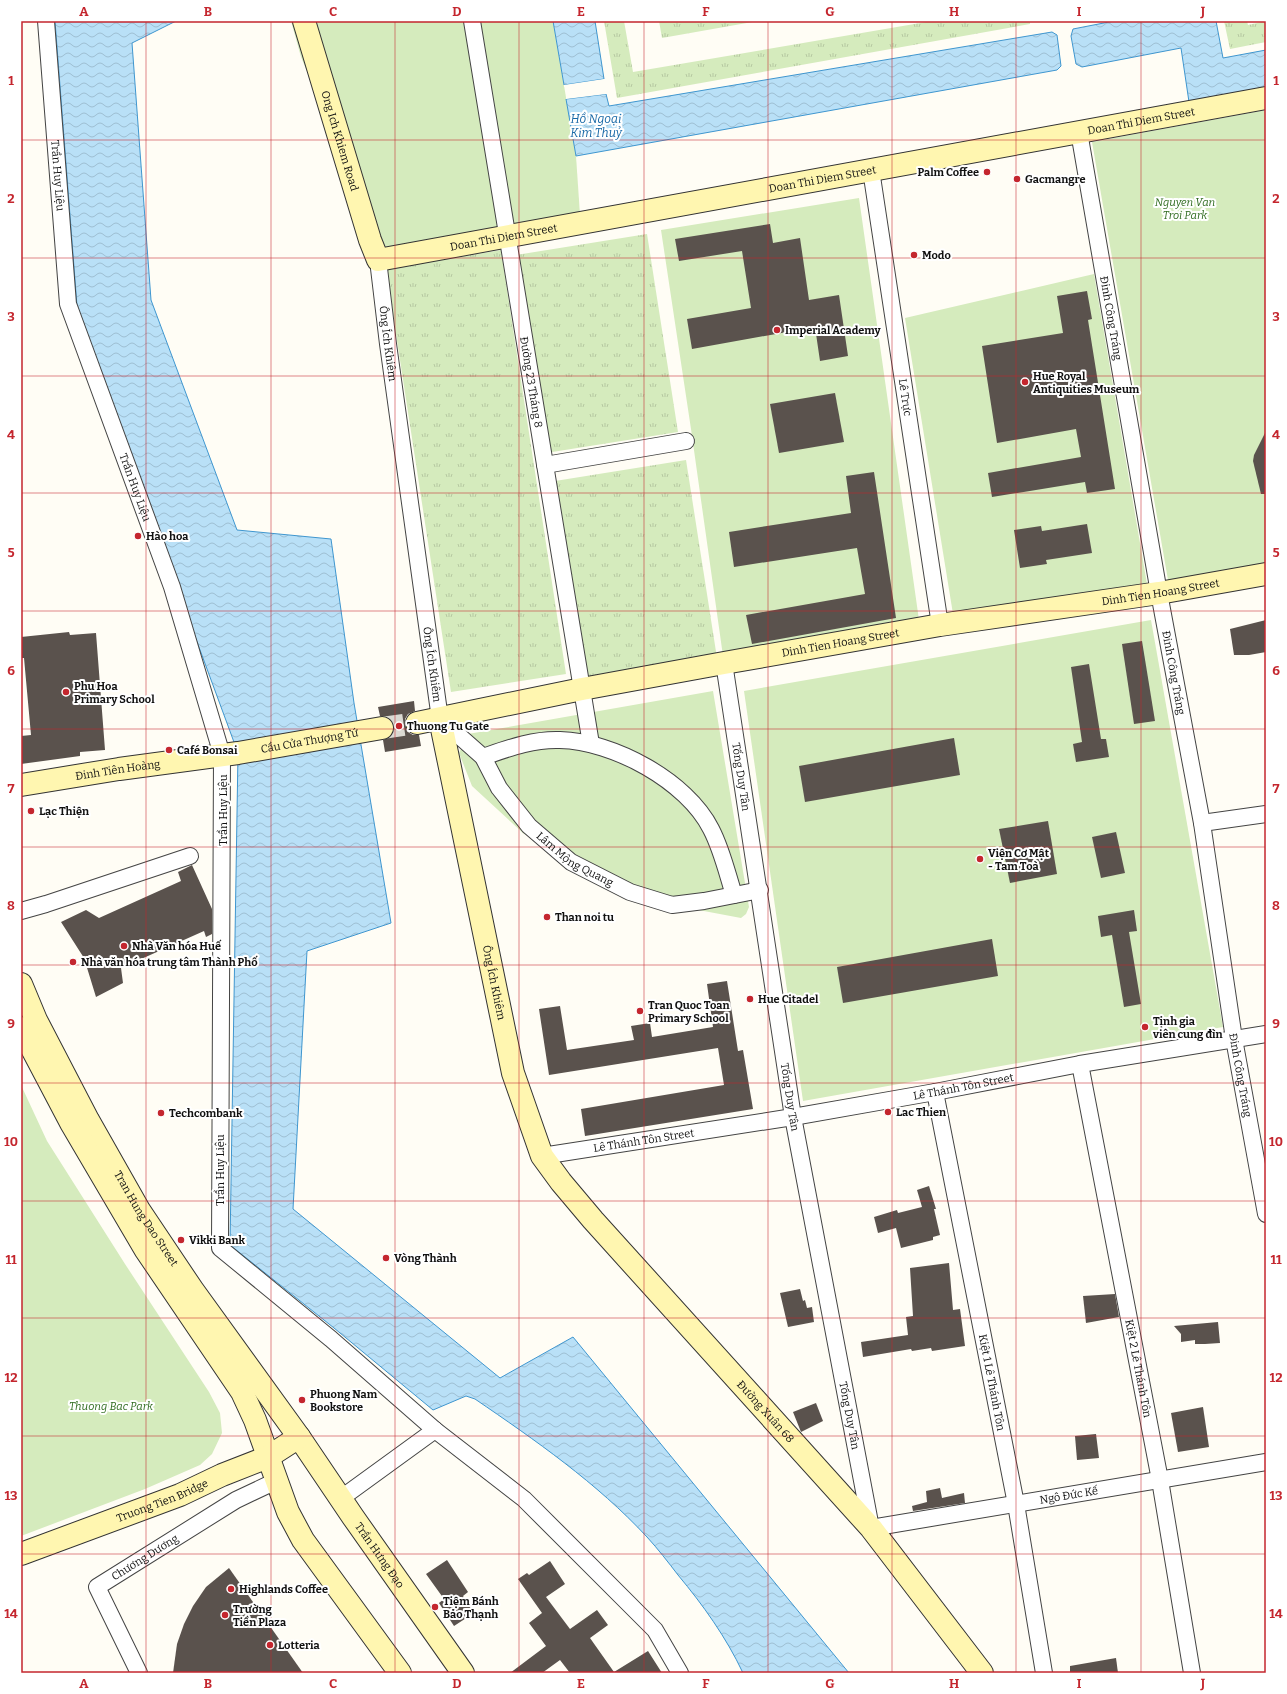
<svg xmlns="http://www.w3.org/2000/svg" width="1287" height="1694" font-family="Bitter,serif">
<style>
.grass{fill:url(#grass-tufts)}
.park{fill:#d5ebbd}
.water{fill:url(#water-waves);stroke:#3f96cf}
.pier{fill:#fffdf5}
.building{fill:#5a524d}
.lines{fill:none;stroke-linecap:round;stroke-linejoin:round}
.secondary-tunnel{stroke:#dbdad3;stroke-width:22;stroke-dasharray:22 11;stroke-linecap:butt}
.street-casing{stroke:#444;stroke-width:18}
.secondary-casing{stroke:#333;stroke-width:24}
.street{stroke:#fff;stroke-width:16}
.secondary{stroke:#fff6b0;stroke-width:22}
.grid{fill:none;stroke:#c4262e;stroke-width:1;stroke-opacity:0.55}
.poi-dot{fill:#c4262e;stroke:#fff;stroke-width:1.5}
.labels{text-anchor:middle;stroke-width:4;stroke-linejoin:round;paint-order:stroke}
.street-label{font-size:11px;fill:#111;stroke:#fff}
.poi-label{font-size:11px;font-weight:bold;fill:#111;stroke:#fff;text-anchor:start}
.park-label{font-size:11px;font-style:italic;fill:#2f6b1f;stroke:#fff}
.water-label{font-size:12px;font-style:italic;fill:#1768a6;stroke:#fff}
.neatline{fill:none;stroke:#c4262e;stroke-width:1.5}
.grid-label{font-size:13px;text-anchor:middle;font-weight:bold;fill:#c4262e}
</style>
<defs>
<pattern id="grass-tufts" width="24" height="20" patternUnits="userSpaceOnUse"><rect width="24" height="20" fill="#d5ebbd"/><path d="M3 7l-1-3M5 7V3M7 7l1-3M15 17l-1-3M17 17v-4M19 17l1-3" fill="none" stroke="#b6c8a1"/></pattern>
<pattern id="water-waves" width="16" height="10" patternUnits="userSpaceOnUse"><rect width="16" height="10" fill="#b9e0f7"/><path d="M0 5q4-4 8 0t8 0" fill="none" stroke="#9ebfd3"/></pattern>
</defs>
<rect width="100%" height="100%" fill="#fffdf5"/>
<g class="grass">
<path d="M604 21H624L633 72 932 21H1030V24L617 98Z"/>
<path d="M659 21H758L662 38Z"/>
<path d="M1224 21H1247L1248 25 1266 21V42L1230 49Z"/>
<path d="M647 234 678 432 546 453 516 255Z"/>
<path d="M501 250 566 674 451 692 386 269Z"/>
<path d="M686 460 717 658 585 679 555 481Z"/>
</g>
<g class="park">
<path d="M291 21H553L576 156 580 215 381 249 301 57Z"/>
<path d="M1266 110V563L1168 580 1092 142Z"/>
<path d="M859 198 920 627 723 656 691 429 661 230Z"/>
<path d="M1094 274 1147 584 953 614 905 318Z"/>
<path d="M1151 620 1223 1027 803 1101 744 691Z"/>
<path d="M713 691 749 907 746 914 741 918 672 905 549 842 524 834 472 786 459 753 468 734Z"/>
<path d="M21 1085 47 1141 125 1264 209 1392 220 1413 222 1433 212 1454 200 1465 145 1489 21 1536Z"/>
</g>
<g class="water">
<path d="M55 21H176L132 43 151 300 237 530 331 539 354 703 391 923 307 951 293 1209 500 1378 573 1337 849 1673H743C726 1637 703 1605 678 1575 668 1562 658 1549 647 1537 597 1483 535 1440 475 1399L466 1396 433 1410 334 1328 230 1245 238 753 78 319Z"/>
<path d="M553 21H595L604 79 564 85Z"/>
<path d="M1114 21H1216L1223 58 1266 50V88L1189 102 1181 48 1082 67 1076 64 1071 36 1073 29Z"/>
<path d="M1052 32 1057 35 1061 66 1057 70 576 156 566 99 606 94 609 106Z"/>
</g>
<g class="pier">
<path d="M604 79V81L564 87V85Z"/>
<path d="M606 92V94L566 99V97Z"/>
</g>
<g class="building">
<path d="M770 224 773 243 800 238 809 300 839 295 848 356 820 361 815 327 692 349 687 319 751 308 742 251 679 261 675 239Z"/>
<path d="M1087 291 1092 319 1088 320 1115 489 1087 493 1085 482 992 497 988 473 1081 457 1076 429 997 443 982 346 1063 333 1057 296Z"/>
<path d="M835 393 844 442 779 453 770 404Z"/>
<path d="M1266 431V494H1261L1253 461 1254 455Z"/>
<path d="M874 472 896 618 752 644 746 615 865 594 857 548 734 567 729 532 851 513 846 476Z"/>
<path d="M1087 524 1092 553 1046 560 1047 564 1020 568 1014 530 1041 526 1042 531Z"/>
<path d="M1266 620V652L1249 655H1234L1230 629Z"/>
<path d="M69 632 70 635 96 633 105 750 80 752V756L21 764V736L31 735 24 658H21V637Z"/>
<path d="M1142 641 1155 721 1134 724 1122 644Z"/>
<path d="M1089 664 1101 739H1106L1109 757 1076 762 1073 744 1082 742 1071 667Z"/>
<path d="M414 701 415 711 408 714 405 719V725L408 732 413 735H419L421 746 385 752 383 740 390 737 394 732V726L391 720 386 716H380L378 707Z"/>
<path d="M954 738 960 775 805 802 799 766Z"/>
<path d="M1048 821 1057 874 1010 883 999 829Z"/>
<path d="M1116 832 1125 873 1101 878 1092 837Z"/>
<path d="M192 865 212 909V934L206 937 204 931 121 968 123 983 96 997 84 958 61 922 86 910 99 918 181 881 178 872Z"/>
<path d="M1134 910 1137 931 1129 932 1141 1004 1124 1007 1112 935 1101 937 1098 916Z"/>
<path d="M992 939 998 976 843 1003 837 967Z"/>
<path d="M727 981 738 1051 743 1050 753 1109 585 1136 581 1109 724 1085 718 1048 549 1075 539 1009 560 1006 567 1050 634 1040 631 1026 650 1023 652 1037 713 1027 707 984Z"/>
<path d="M929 1186 936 1209H934L940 1235 933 1237V1240L901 1248 896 1228 878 1233 874 1217 897 1210 898 1213 922 1207 917 1190Z"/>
<path d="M949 1263 953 1310 960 1309 965 1346 932 1351 931 1348 912 1351 911 1349 863 1357 861 1342 908 1335 906 1317 913 1316 910 1268Z"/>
<path d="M800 1289 803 1301 805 1300 807 1308 812 1307 814 1322 788 1327 780 1293Z"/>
<path d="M1115 1294 1119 1317 1086 1323 1083 1296Z"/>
<path d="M1218 1322 1220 1343 1205 1344H1195V1340L1181 1342V1334L1174 1326Z"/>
<path d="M816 1403 823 1421 801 1432 793 1412Z"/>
<path d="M1203 1407 1209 1447 1178 1452 1171 1413Z"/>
<path d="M1096 1434 1099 1458 1077 1460 1075 1436Z"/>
<path d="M940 1488 942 1498 964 1493 965 1503 913 1511 912 1506 927 1502 926 1491Z"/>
<path d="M447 1560 468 1592 463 1596 474 1613 454 1626 439 1603 444 1599 426 1574Z"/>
<path d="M550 1561 565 1584 546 1597 570 1629 597 1610 608 1625 590 1638 614 1672 648 1651 662 1673H570L560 1660 542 1673H510L546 1646 529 1623 542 1613 518 1579 527 1573 529 1575Z"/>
<path d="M229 1568 303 1673H173L177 1644 184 1624 193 1606 206 1587Z"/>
<path d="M1116 1658 1118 1673H1070V1666Z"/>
</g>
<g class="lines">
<path class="secondary-tunnel" d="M382 728 417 723"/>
<defs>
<g id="street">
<path id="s1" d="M46 21 68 304 172 587 222 755 220 1248 331 1339 435 1430 524 1499 655 1630 680 1673"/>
<path id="s2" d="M472 21 591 744"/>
<path id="s3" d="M1079 132 1159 593 1202 823 1234 1039 1266 1214"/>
<path id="s4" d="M871 170 940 625"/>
<path id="s5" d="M378 260 388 344 440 719 483 757 499 788 529 826 571 862 630 892 672 905 704 901 760 890"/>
<path d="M545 465 686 441"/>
<path id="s6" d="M724 663 793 1117 871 1528 1266 1462"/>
<path d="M483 757C509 748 533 739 560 740 613 741 687 781 711 829 722 850 727 873 734 895"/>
<path d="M1202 823 1266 814"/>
<path d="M21 911 46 904 190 856"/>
<path id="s7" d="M1080 1064 1160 1480 1192 1673"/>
<path id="s8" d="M935 1092 1016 1504 1044 1673"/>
<path id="s9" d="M542 1156 793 1117 935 1092 1080 1064 1266 1034"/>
<path d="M340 1499 435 1430"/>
<path id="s10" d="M139 1673 97 1587 236 1500 276 1481"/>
</g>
<g id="secondary">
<path id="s11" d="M304 21 370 240 378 260 1266 98"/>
<path id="s12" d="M440 719 513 1073 542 1156 561 1182 593 1220 871 1528 982 1673"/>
<path id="s13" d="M417 723 582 689 724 663 940 625 1159 593 1266 574"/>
<path id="s14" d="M21 785 119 769 238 753 382 728"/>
<path id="s15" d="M21 984 36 1020 88 1120 139 1210 192 1289 299 1437 353 1517 463 1673"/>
<path d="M21 1028 71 1123 145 1249 242 1392 255 1420 288 1512 303 1540 400 1673"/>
<path id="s16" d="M21 1554 180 1495 222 1475 268 1457 299 1437"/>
</g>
</defs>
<use href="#street" class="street-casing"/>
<use href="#secondary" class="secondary-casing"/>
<use href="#street" class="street"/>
<use href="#secondary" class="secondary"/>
</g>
<path class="grid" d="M146 21V1673M271 21V1673M395 21V1673M519 21V1673M644 21V1673M768 21V1673M892 21V1673M1016 21V1673M1141 21V1673M21 140H1266M21 258H1266M21 376H1266M21 493H1266M21 611H1266M21 729H1266M21 847H1266M21 965H1266M21 1083H1266M21 1201H1266M21 1318H1266M21 1436H1266M21 1554H1266"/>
<g class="poi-dot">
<circle cx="987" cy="172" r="4"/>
<circle cx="1017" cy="179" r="4"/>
<circle cx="914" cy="255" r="4"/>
<circle cx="777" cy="330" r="4"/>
<circle cx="1025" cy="382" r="4"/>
<circle cx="138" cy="536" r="4"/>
<circle cx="66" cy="692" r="4"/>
<circle cx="399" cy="726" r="4"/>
<circle cx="169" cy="750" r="4"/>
<circle cx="31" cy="811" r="4"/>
<circle cx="980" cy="859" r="4"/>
<circle cx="547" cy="917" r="4"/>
<circle cx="124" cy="946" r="4"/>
<circle cx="73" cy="962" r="4"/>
<circle cx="750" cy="999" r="4"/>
<circle cx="640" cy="1011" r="4"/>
<circle cx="1145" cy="1027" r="4"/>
<circle cx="888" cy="1112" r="4"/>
<circle cx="161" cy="1113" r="4"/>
<circle cx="181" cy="1240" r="4"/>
<circle cx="386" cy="1258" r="4"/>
<circle cx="302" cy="1400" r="4"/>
<circle cx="231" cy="1589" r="4"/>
<circle cx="435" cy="1607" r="4"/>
<circle cx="225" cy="1615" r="4"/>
<circle cx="270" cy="1645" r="4"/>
</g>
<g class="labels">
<g class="street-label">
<text dy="4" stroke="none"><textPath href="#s11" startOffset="1026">Doan Thi Diem Street</textPath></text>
<text dy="4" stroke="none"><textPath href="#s11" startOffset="125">Ong Ich Khiem Road</textPath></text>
<text dy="4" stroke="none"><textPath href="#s1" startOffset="155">Trần Huy Liệu</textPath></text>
<text dy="4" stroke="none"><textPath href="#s11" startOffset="702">Doan Thi Diem Street</textPath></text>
<text dy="4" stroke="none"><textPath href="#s11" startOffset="378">Doan Thi Diem Street</textPath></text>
<text dy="4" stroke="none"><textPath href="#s3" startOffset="189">Đinh Công Tráng</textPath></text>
<text dy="4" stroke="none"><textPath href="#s5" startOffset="84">Ông Ích Khiêm</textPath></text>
<text dy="4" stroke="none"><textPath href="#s2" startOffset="366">Đường 23 Tháng 8</textPath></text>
<text dy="4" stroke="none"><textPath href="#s4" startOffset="230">Lê Trực</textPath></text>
<text dy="4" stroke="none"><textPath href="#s1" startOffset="479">Trần Huy Liệu</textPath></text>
<text dy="4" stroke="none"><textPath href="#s13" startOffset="755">Dinh Tien Hoang Street</textPath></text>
<text dy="4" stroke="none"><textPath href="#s13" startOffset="431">Dinh Tien Hoang Street</textPath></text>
<text dy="4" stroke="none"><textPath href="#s5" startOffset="408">Ông Ích Khiêm</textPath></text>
<text dy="4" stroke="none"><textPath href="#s3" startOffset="549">Đinh Công Tráng</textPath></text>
<text dy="4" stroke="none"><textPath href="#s14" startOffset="292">Cầu Cửa Thượng Tứ</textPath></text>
<text dy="4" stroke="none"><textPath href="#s14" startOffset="98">Đinh Tiên Hoàng</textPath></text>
<text dy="4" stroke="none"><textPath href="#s6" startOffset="115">Tống Duy Tân</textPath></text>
<text transform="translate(223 810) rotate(-90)" y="4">Trần Huy Liệu</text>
<text dy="4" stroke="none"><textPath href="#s5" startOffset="661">Lâm Mộng Quang</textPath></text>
<text dy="4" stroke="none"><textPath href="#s12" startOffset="269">Ông Ích Khiêm</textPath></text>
<text dy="4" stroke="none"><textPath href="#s3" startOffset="957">Đinh Công Tráng</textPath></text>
<text dy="4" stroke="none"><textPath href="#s9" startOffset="427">Lê Thánh Tôn Street</textPath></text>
<text dy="4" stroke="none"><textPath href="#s6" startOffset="439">Tống Duy Tân</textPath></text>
<text dy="4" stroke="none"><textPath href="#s9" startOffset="103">Lê Thánh Tôn Street</textPath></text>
<text transform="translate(220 1170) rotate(-90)" y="4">Trần Huy Liệu</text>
<text dy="4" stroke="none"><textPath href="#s15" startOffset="266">Tran Hung Dao Street</textPath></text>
<text dy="4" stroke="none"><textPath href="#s7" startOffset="310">Kiệt 2 Lê Thánh Tôn</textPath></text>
<text dy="4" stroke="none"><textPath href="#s8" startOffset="296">Kiệt 1 Lê Thánh Tôn</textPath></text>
<text dy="4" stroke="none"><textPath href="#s12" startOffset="789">Đường Xuân 68</textPath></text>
<text dy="4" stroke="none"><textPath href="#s6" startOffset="763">Tống Duy Tân</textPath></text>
<text dy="4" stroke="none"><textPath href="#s6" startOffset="1078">Ngô Đức Kế</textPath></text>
<text dy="4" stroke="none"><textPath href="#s16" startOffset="151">Truong Tien Bridge</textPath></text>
<text dy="4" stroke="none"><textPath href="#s15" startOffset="676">Trần Hưng Đạo</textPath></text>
<text dy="4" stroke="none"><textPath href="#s10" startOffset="152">Chương Dương</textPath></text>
</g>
<g class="poi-label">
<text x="979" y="176" text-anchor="end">Palm Coffee</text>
<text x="1025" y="183">Gacmangre</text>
<text x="922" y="259">Modo</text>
<text x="785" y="334">Imperial Academy</text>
<text x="1033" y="380">Hue Royal<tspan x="1033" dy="13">Antiquities Museum</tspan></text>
<text x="146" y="540">Hào hoa</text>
<text x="74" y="690">Phu Hoa<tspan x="74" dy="13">Primary School</tspan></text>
<text x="407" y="730">Thuong Tu Gate</text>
<text x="177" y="754">Café Bonsai</text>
<text x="39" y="815">Lạc Thiện</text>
<text x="988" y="857">Viện Cơ Mật<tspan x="988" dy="13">- Tam Toà</tspan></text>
<text x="555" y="921">Than noi tu</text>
<text x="132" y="950">Nhà Văn hóa Huế</text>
<text x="81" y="966">Nhà văn hóa trung tâm Thành Phố</text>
<text x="758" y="1003">Hue Citadel</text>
<text x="648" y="1009">Tran Quoc Toan<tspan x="648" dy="13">Primary School</tspan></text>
<text x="1153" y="1025">Tịnh gia<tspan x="1153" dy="13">viên cung đìn</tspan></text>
<text x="896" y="1116">Lac Thien</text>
<text x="169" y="1117">Techcombank</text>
<text x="189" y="1244">Vikki Bank</text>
<text x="394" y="1262">Vòng Thành</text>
<text x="310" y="1398">Phuong Nam<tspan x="310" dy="13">Bookstore</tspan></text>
<text x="239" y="1593">Highlands Coffee</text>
<text x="443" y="1605">Tiệm Bánh<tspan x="443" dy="13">Bảo Thạnh</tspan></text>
<text x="233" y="1613">Trường<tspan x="233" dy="13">Tiền Plaza</tspan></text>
<text x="278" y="1649">Lotteria</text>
</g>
<g class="park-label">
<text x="1185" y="206">Nguyen Van<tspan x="1185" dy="13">Troi Park</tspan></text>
<text x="111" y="1410">Thuong Bac Park</text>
</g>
<g class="water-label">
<text x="596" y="123">Hồ Ngoại<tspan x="596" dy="14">Kim Thuỷ</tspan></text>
</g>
</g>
<rect width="1287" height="1694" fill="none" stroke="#ffffff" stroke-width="44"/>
<rect x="22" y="22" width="1243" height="1650" class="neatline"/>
<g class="grid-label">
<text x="84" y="16">A</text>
<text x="208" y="16">B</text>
<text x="333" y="16">C</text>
<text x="457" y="16">D</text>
<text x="581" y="16">E</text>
<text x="706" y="16">F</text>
<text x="830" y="16">G</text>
<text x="954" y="16">H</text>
<text x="1079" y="16">I</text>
<text x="1203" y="16">J</text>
<text x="11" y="85">1</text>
<text x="1276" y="85">1</text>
<text x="11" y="203">2</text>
<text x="1276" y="203">2</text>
<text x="11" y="321">3</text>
<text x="1276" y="321">3</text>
<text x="11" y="439">4</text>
<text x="1276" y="439">4</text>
<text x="11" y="557">5</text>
<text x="1276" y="557">5</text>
<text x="11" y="675">6</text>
<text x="1276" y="675">6</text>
<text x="11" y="793">7</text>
<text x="1276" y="793">7</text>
<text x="11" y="910">8</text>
<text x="1276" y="910">8</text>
<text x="11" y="1028">9</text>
<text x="1276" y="1028">9</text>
<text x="11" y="1146">10</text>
<text x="1276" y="1146">10</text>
<text x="11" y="1264">11</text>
<text x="1276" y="1264">11</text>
<text x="11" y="1382">12</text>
<text x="1276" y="1382">12</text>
<text x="11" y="1500">13</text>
<text x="1276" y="1500">13</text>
<text x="11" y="1618">14</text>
<text x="1276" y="1618">14</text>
<text x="84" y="1688">A</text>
<text x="208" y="1688">B</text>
<text x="333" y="1688">C</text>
<text x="457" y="1688">D</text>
<text x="581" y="1688">E</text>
<text x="706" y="1688">F</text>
<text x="830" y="1688">G</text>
<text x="954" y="1688">H</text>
<text x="1079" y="1688">I</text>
<text x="1203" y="1688">J</text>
</g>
</svg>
